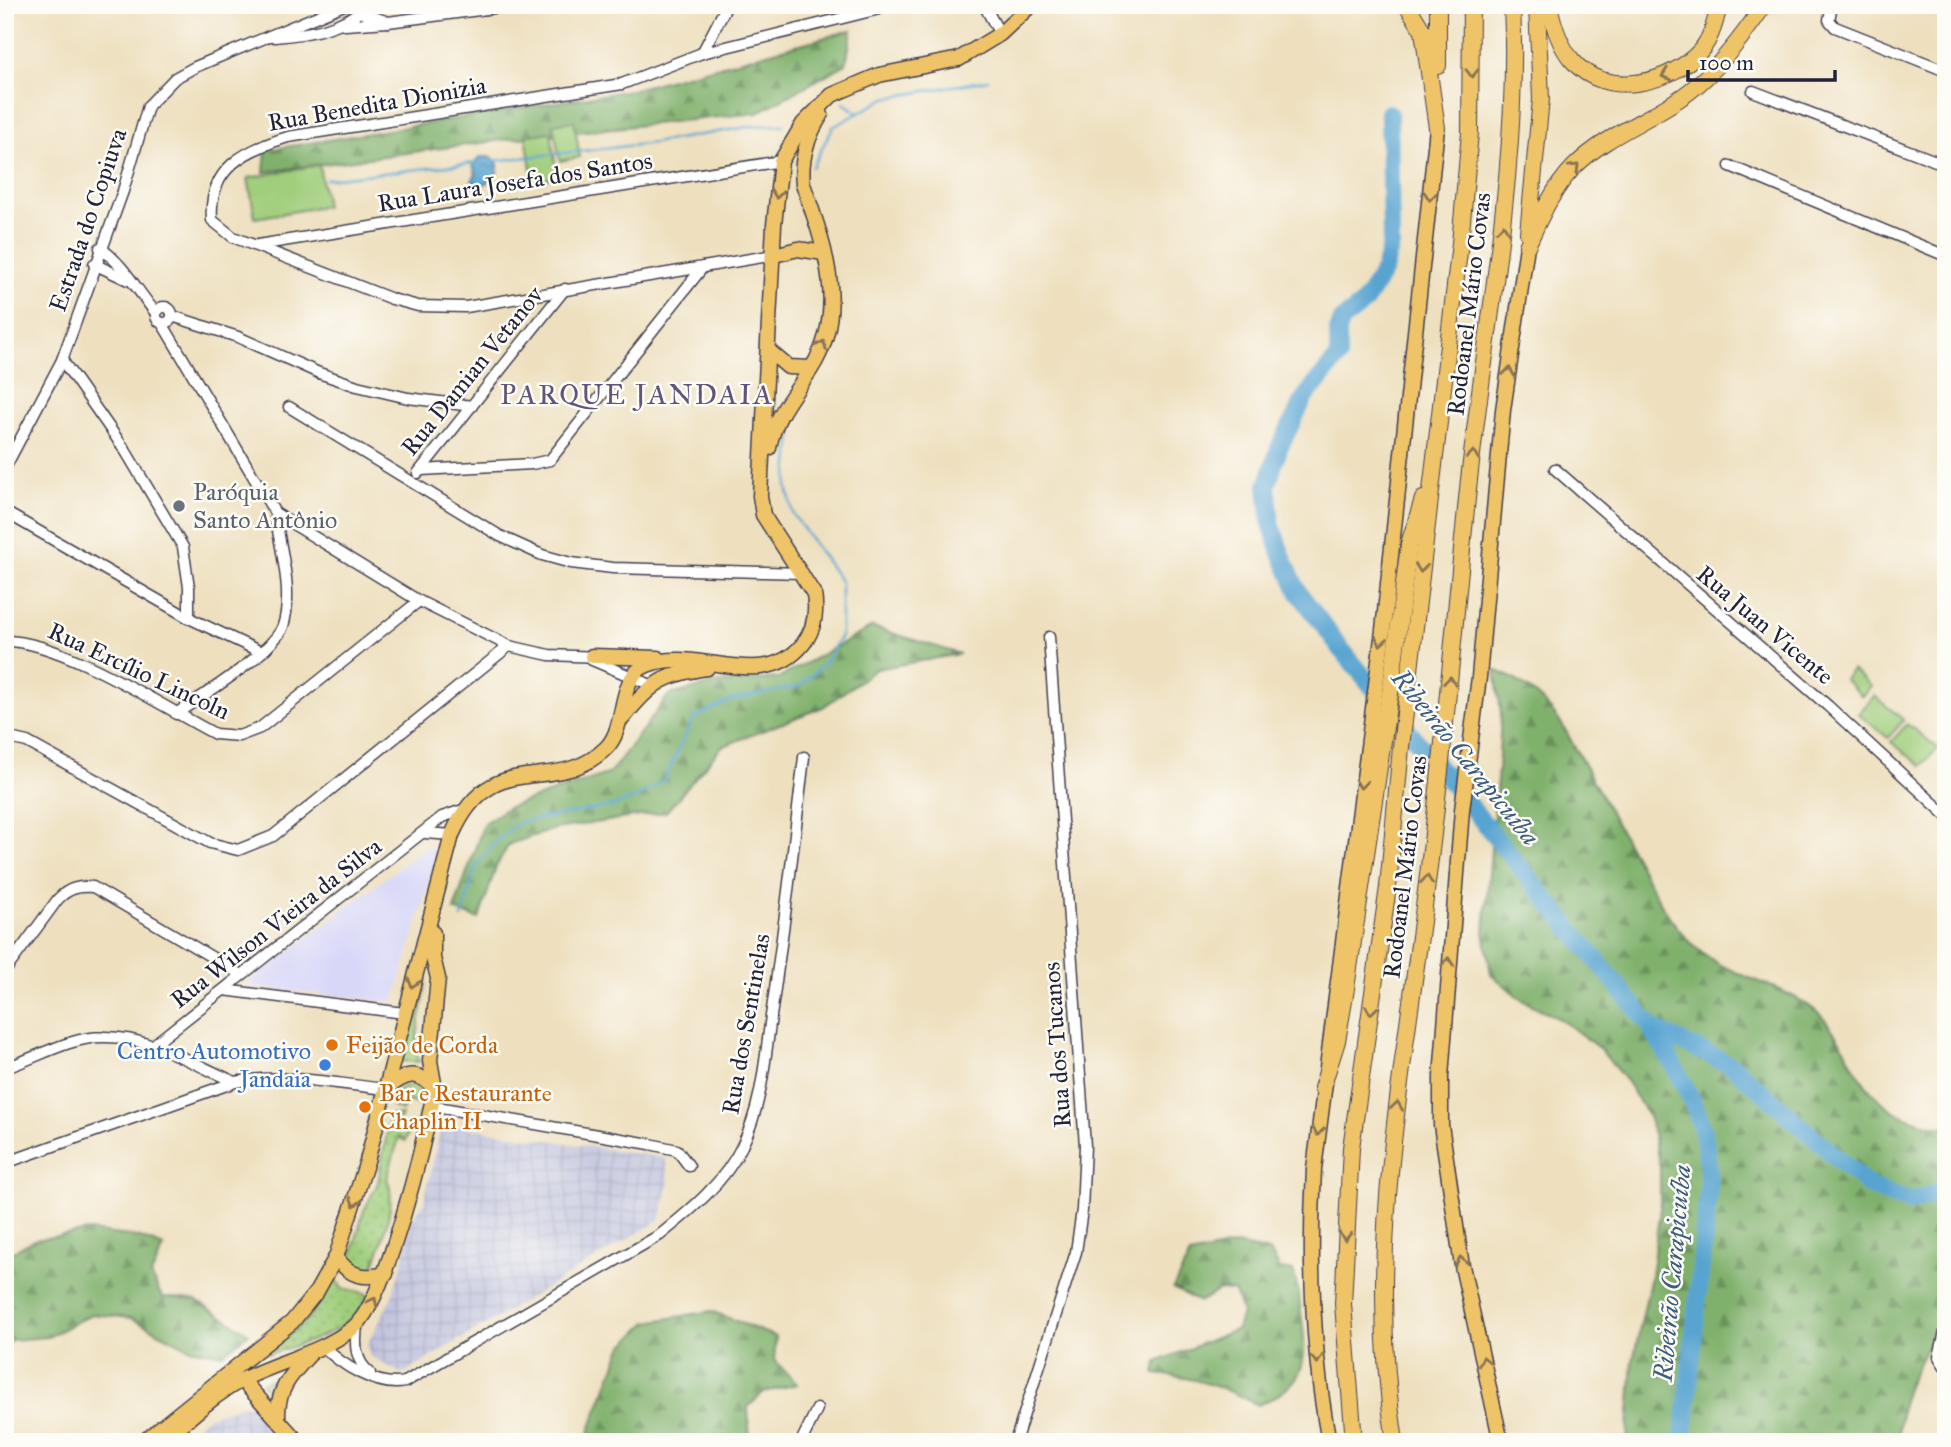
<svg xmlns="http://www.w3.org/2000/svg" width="1951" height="1447" font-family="'IM FELL Great Primer',serif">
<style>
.built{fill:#d8d7f8}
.industrial{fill:url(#industrial-grid)}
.grass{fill:url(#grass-dots);stroke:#61785c;stroke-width:2}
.forest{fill:url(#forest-firs);stroke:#516a54;stroke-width:2}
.garden{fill:#a0ce7c;stroke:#61785c;stroke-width:2}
.water{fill:url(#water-ripples);stroke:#3d6386;stroke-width:2}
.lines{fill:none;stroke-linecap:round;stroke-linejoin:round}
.stream{stroke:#58a4d1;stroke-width:2.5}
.river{stroke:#58a4d1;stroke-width:18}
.minor-casing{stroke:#413e4f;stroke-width:13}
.major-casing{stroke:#413e4f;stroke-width:17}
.highway-casing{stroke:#413e4f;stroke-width:18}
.minor{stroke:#fff;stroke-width:10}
.major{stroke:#efc469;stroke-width:14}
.highway{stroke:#efc469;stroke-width:16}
.oneway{stroke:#887352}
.worship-dot{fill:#6b7280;stroke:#fdfcf7;stroke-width:2.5}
.food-dot{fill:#e8710a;stroke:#fdfcf7;stroke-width:2.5}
.shop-dot{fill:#3f7fe0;stroke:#fdfcf7;stroke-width:2.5}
.labels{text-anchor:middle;stroke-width:5;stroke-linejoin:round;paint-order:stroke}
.street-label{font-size:24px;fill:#22223b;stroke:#fdfcf7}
.worship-label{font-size:24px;fill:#5b616d;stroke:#fdfcf7;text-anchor:start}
.food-label{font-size:24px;fill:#c56008;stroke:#fdfcf7;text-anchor:start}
.shop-label{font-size:24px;fill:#366cbe;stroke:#fdfcf7;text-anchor:end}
.water-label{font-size:26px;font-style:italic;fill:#3a5c7e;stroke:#fdfcf7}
.quarter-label{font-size:28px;letter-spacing:2px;fill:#615579;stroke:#fdfcf7}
</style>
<defs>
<pattern id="industrial-grid" width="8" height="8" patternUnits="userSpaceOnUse" patternTransform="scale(1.75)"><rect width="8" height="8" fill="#bfc2dd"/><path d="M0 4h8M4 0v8" fill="none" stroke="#a4a6bf"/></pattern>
<pattern id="grass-dots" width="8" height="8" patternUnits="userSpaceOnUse" patternTransform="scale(1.75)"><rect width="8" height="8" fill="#a0ce7c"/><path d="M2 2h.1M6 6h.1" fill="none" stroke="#8ab16c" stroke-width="1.8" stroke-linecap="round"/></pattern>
<pattern id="forest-firs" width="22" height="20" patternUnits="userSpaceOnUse" patternTransform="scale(1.75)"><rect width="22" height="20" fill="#80b16c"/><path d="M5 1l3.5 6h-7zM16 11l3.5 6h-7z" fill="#68905a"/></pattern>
<pattern id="water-ripples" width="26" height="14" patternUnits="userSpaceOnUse" patternTransform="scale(1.75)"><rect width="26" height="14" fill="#58a4d1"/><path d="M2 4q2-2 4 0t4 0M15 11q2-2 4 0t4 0" fill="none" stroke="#4885ab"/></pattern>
</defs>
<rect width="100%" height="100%" fill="#fdfcf7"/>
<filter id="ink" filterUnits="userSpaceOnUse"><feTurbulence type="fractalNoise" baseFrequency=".0143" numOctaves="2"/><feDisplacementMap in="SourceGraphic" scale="14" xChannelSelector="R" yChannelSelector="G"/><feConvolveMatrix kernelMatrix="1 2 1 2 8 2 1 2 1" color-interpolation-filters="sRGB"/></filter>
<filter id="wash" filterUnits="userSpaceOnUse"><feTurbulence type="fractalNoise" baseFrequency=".00686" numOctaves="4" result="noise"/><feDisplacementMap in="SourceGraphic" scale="28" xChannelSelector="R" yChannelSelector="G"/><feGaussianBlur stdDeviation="1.57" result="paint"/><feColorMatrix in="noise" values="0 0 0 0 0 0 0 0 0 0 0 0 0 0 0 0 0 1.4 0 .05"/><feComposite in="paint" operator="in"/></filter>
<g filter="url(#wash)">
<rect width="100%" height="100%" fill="#eee0bf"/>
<path class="built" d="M426 847 438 852 394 1002 244 986Z"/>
<g class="industrial">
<path d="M457 1126 665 1158 669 1182 660 1220 404 1373 398 1372 370 1356 367 1345 390 1301 401 1269 412 1220 424 1202 440 1131Z"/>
<path d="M252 1403 282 1442H178L208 1416Z"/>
</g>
<g class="grass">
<path d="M425 968C429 999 410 1037 419 1062L399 1061Z"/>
<path d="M404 1086 415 1087 421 1092V1105L407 1101 402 1111 392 1107 395 1095Z"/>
<path d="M390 1115H402L397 1126 410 1130 405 1141 399 1137 387 1179C398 1199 381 1246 373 1268 362 1270 357 1266 351 1258L364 1210 378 1183Z"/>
<path d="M335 1279 342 1288 368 1294C352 1335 303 1342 267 1355L309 1317Z"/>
<path d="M283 1374 273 1402 262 1383Z"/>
</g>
<g class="forest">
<path d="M852 30 846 64 757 113 510 139 264 172 266 150 631 90Z"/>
<path d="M872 627 960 654 876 669 823 707 721 747 666 812 555 829 509 844 496 867 479 919 454 910 484 823 509 807 610 773 669 695 718 683 779 678Z"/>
<path d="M1495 670C1525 682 1545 700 1563 726 1586 768 1609 810 1632 852 1652 887 1669 926 1701 952 1736 980 1783 983 1818 1013 1832 1026 1842 1044 1851 1061 1874 1103 1898 1121 1946 1127V1309L1908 1384 1902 1404 1898 1442H1627L1633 1361 1651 1276 1660 1209V1167L1650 1119 1627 1082 1600 1049 1562 1020 1522 1000 1491 974 1484 932 1499 756 1501 713Z"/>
<path d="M88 1231 138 1237 164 1247 151 1275 162 1297 195 1300 249 1333 222 1354 189 1348 131 1318 91 1314 48 1337 11 1340 5 1348V1256L34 1240Z"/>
<path d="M1236 1245 1270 1252 1280 1269 1293 1271C1299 1288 1299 1302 1302 1319 1308 1366 1304 1385 1258 1405 1224 1387 1194 1377 1155 1374L1157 1362 1237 1329 1242 1313 1235 1292 1220 1290 1199 1302 1173 1288 1190 1255Z"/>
<path d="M711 1311 776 1337 774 1360 797 1384 763 1393 748 1407 750 1442H601L589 1432 622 1347 648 1322Z"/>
</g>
<g class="garden">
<path d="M574 121 580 157 560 161 553 124Z"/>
<path d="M551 132 557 177 533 181 526 136Z"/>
<path d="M319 165 326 206 255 218 248 178Z"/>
<path d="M1852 670 1871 686 1862 696 1844 679Z"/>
<path d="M1874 696 1904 720 1888 738 1858 714Z"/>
<path d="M1907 724 1938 748 1921 766 1891 742Z"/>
</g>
<path class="water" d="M480 157H491L498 164C500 176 488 185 477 186L472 181 476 174 473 165Z"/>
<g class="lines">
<g class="stream">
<path d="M844 103 858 113"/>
<path d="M492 161 654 143 753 126 783 125"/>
<path d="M812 167 833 127 886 98 988 80"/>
<path d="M326 179 475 163"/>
<path d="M462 918 475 868 495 842 520 822 613 806 636 798 664 780 694 718 732 700 800 686 823 665 841 636V582L793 514 787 486 794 414"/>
</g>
<g class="river">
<path d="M1389 113 1391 245 1384 270 1364 303 1342 320 1338 331V357L1305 397 1279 448 1267 486 1271 524 1282 556 1299 593 1342 650 1649 1024C1686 1088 1712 1119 1708 1196L1683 1442"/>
<path d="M1651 1028 1733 1066 1869 1186 1910 1202 1946 1190"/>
</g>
</g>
</g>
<g filter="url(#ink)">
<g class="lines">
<defs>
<g id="minor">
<path d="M984 5 1000 34"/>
<path d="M1832 5 1829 20 1835 27 1946 71"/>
<path d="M388 22 517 5"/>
<path d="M345 25 388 22 360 12"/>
<path d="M275 37C309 34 342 29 368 5"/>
<path d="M702 53 727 5"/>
<path d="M1753 91 1946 165"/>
<path d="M1730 166 1946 256"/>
<path d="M258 245 781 161"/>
<path d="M100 248C124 264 137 291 156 313"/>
<path d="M774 255 466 307 418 306 392 299 233 237 212 220C208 168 245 150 288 137L622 84 702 53 879 9 877 5"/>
<path d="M94 264 128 280"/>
<circle cx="164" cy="315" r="8"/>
<path d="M172 316 238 337 319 373 357 386 408 398 472 406"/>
<path d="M162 323 275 513 419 601 509 646 549 655 599 657"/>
<path d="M62 360 125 450 183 547 189 587V618"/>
<path d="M289 407 500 536 542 555 571 563 613 568 803 573"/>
<path d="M5 468 62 360 123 191 148 106 175 78 195 67 344 5"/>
<path d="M1555 469 1828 706 1946 815"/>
<path d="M421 470 532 464 550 460 703 267"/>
<path d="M418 473 565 289"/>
<path d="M5 512 189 618 261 652"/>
<path d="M5 641C61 640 163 707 215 734L239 736 260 728 419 601"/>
<path d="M592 660 651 685"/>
<path d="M176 714C201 696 274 652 283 626 294 592 280 548 275 513"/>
<path d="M5 737 27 742 210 843 238 850 273 836 509 646"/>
<path d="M425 833 452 835"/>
<path d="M5 971 58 899C69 888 78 886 93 887L242 975"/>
<path d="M224 990 404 1013"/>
<path d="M152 1046 442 817 463 810"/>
<path d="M5 1068C36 1058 70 1037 103 1037 148 1036 194 1064 235 1082"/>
<path d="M431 1106 650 1144 677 1150 689 1166"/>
<path d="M5 1163 235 1082C285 1073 337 1084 386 1089"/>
<path d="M357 1325C355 1343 354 1360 370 1373"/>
<path d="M1946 1328 1939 1357 1946 1368"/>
<path d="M323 1346C341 1365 378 1388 405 1382L660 1235C691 1210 725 1182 742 1146 762 1106 765 1059 771 1016 784 930 794 844 804 757"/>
<path d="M801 1442 817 1409"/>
<path d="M1015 1442 1076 1252 1082 1210 1085 1146 1049 637"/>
</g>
<g id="major">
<path d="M774 255 798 249 824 253"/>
<path d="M768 350 788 367 811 368"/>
<path d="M769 448C775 415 793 396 811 369 849 310 824 244 803 184 800 159 807 137 821 115"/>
<path d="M592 656 658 658"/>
<path d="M623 718C650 684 663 674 707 668"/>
<path d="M386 1089C405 1074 417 1068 435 1089"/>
<path d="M336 1257C350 1277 363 1279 386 1274"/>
<path d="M242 1380 298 1442"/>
<path d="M278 1417C277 1389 291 1375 309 1355"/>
<path d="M143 1442 292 1322 317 1291 336 1257 367 1161 452 835C492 743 554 799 606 748 628 727 616 677 647 665 697 645 763 694 803 644 815 629 817 612 814 594L763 515 760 496 774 225 781 161 803 124 832 95 879 75 959 59 1000 34 1031 5"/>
<path d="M162 1442C187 1420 213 1395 242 1380 278 1361 320 1354 353 1328 387 1301 425 1137 435 1089L430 1061 438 978 433 958V933"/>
<path d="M1329 1442C1312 1352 1309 1260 1314 1169L1383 630 1437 128"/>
<path d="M1501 1442 1462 1266 1441 1125V1077L1462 810 1479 677 1503 410 1527 246"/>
</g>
<g id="highway">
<path d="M1407 5 1423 31 1437 128"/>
<path d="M1549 5C1553 24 1559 45 1572 60 1605 100 1671 84 1701 50 1711 39 1716 20 1719 5"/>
<path d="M1438 66V5"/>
<path d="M1528 233 1541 99 1537 5"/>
<path d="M1527 246C1540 218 1552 190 1573 168 1606 134 1654 119 1690 91 1718 69 1744 35 1764 5"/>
<path d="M1322 1088 1337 1041 1345 995 1391 687 1409 544 1423 499"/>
<path d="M1354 1442 1343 1304 1351 1148 1388 887 1401 747 1460 243 1470 133 1471 5"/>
<path d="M1395 1442C1367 1266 1398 1103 1421 929 1441 783 1453 636 1468 489 1485 328 1520 168 1512 5"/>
</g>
</defs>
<use href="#minor" class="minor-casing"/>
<use href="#major" class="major-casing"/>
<use href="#highway" class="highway-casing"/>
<use href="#minor" class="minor"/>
<use href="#major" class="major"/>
<use href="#highway" class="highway"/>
</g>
<defs><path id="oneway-chevron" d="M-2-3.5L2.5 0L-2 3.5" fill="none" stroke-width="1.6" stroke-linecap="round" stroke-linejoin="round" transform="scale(1.75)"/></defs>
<g class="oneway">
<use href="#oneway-chevron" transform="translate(1472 73) rotate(90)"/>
<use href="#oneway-chevron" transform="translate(1666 75) rotate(160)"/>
<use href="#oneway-chevron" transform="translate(1575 168) rotate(-45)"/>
<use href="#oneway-chevron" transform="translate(777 194) rotate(96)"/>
<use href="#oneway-chevron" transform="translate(1430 196) rotate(96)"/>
<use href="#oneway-chevron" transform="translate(1503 229) rotate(-83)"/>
<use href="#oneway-chevron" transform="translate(822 345) rotate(-68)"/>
<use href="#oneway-chevron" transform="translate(1509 372) rotate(-82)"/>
<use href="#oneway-chevron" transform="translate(1473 455) rotate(-83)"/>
<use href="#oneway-chevron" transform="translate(1421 568) rotate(96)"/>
<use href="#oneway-chevron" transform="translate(1381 641) rotate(99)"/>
<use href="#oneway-chevron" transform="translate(1450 681) rotate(-84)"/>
<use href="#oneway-chevron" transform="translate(1361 784) rotate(97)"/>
<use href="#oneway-chevron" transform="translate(1427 880) rotate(-84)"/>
<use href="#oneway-chevron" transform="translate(1448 962) rotate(-85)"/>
<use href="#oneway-chevron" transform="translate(413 983) rotate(107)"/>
<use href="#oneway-chevron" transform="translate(1371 1010) rotate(98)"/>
<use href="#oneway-chevron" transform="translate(1397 1106) rotate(-82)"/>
<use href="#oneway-chevron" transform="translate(1318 1131) rotate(96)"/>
<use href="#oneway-chevron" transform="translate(355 1202) rotate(106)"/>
<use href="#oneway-chevron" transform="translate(1345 1236) rotate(93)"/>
<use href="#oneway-chevron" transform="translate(1461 1261) rotate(-101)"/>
<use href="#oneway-chevron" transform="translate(373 1302) rotate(-63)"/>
<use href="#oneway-chevron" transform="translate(1317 1359) rotate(84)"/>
<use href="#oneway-chevron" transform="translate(1484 1361) rotate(-103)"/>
</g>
</g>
<circle class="worship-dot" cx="179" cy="506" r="7"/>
<g class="food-dot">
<circle cx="332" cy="1045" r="7"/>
<circle cx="365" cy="1107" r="7"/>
</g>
<circle class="shop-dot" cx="325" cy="1065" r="7"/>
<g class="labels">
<g class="street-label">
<text transform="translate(377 104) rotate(-10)" y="8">Rua Benedita Dionizia</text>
<text transform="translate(515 182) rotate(-9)" y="8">Rua Laura Josefa dos Santos</text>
<text transform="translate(88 220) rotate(-71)" y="8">Estrada do Copiuva</text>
<text transform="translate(1469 304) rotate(-83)" y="8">Rodoanel Mário Covas</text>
<text transform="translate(472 371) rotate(-51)" y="8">Rua Damian Vetanov</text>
<text transform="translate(1765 625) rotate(40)" y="8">Rua Juan Vicente</text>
<text transform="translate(139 671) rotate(25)" y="8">Rua Ercílio Lincoln</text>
<text transform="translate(1405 867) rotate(-83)" y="8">Rodoanel Mário Covas</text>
<text transform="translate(276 923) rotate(-38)" y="8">Rua Wilson Vieira da Silva</text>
<text transform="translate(746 1024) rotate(-80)" y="8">Rua dos Sentinelas</text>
<text transform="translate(1057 1045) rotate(-94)" y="8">Rua dos Tucanos</text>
</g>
<g class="worship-label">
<text x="193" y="500">Paróquia<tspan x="193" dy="28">Santo Antônio</tspan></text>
</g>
<g class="food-label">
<text x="346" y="1053">Feijão de Corda</text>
<text x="379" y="1101">Bar e Restaurante<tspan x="379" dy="28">Chaplin II</tspan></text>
</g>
<g class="shop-label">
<text x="311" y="1059">Centro Automotivo<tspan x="311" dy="28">Jandaia</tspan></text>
</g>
<g class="water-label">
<text transform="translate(1466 757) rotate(51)" y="9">Ribeirão Carapicuíba</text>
<text transform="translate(1672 1273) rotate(-85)" y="9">Ribeirão Carapicuíba</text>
</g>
<g class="quarter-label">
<text x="637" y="404">PARQUE JANDAIA</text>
</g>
</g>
<rect width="1951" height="1447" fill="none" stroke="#fdfcf7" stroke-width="28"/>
<path d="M1688 70v10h147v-10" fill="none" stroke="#22223b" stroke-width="3.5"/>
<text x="1699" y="70" font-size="21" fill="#22223b" stroke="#fdfcf7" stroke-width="5" paint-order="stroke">100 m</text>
</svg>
